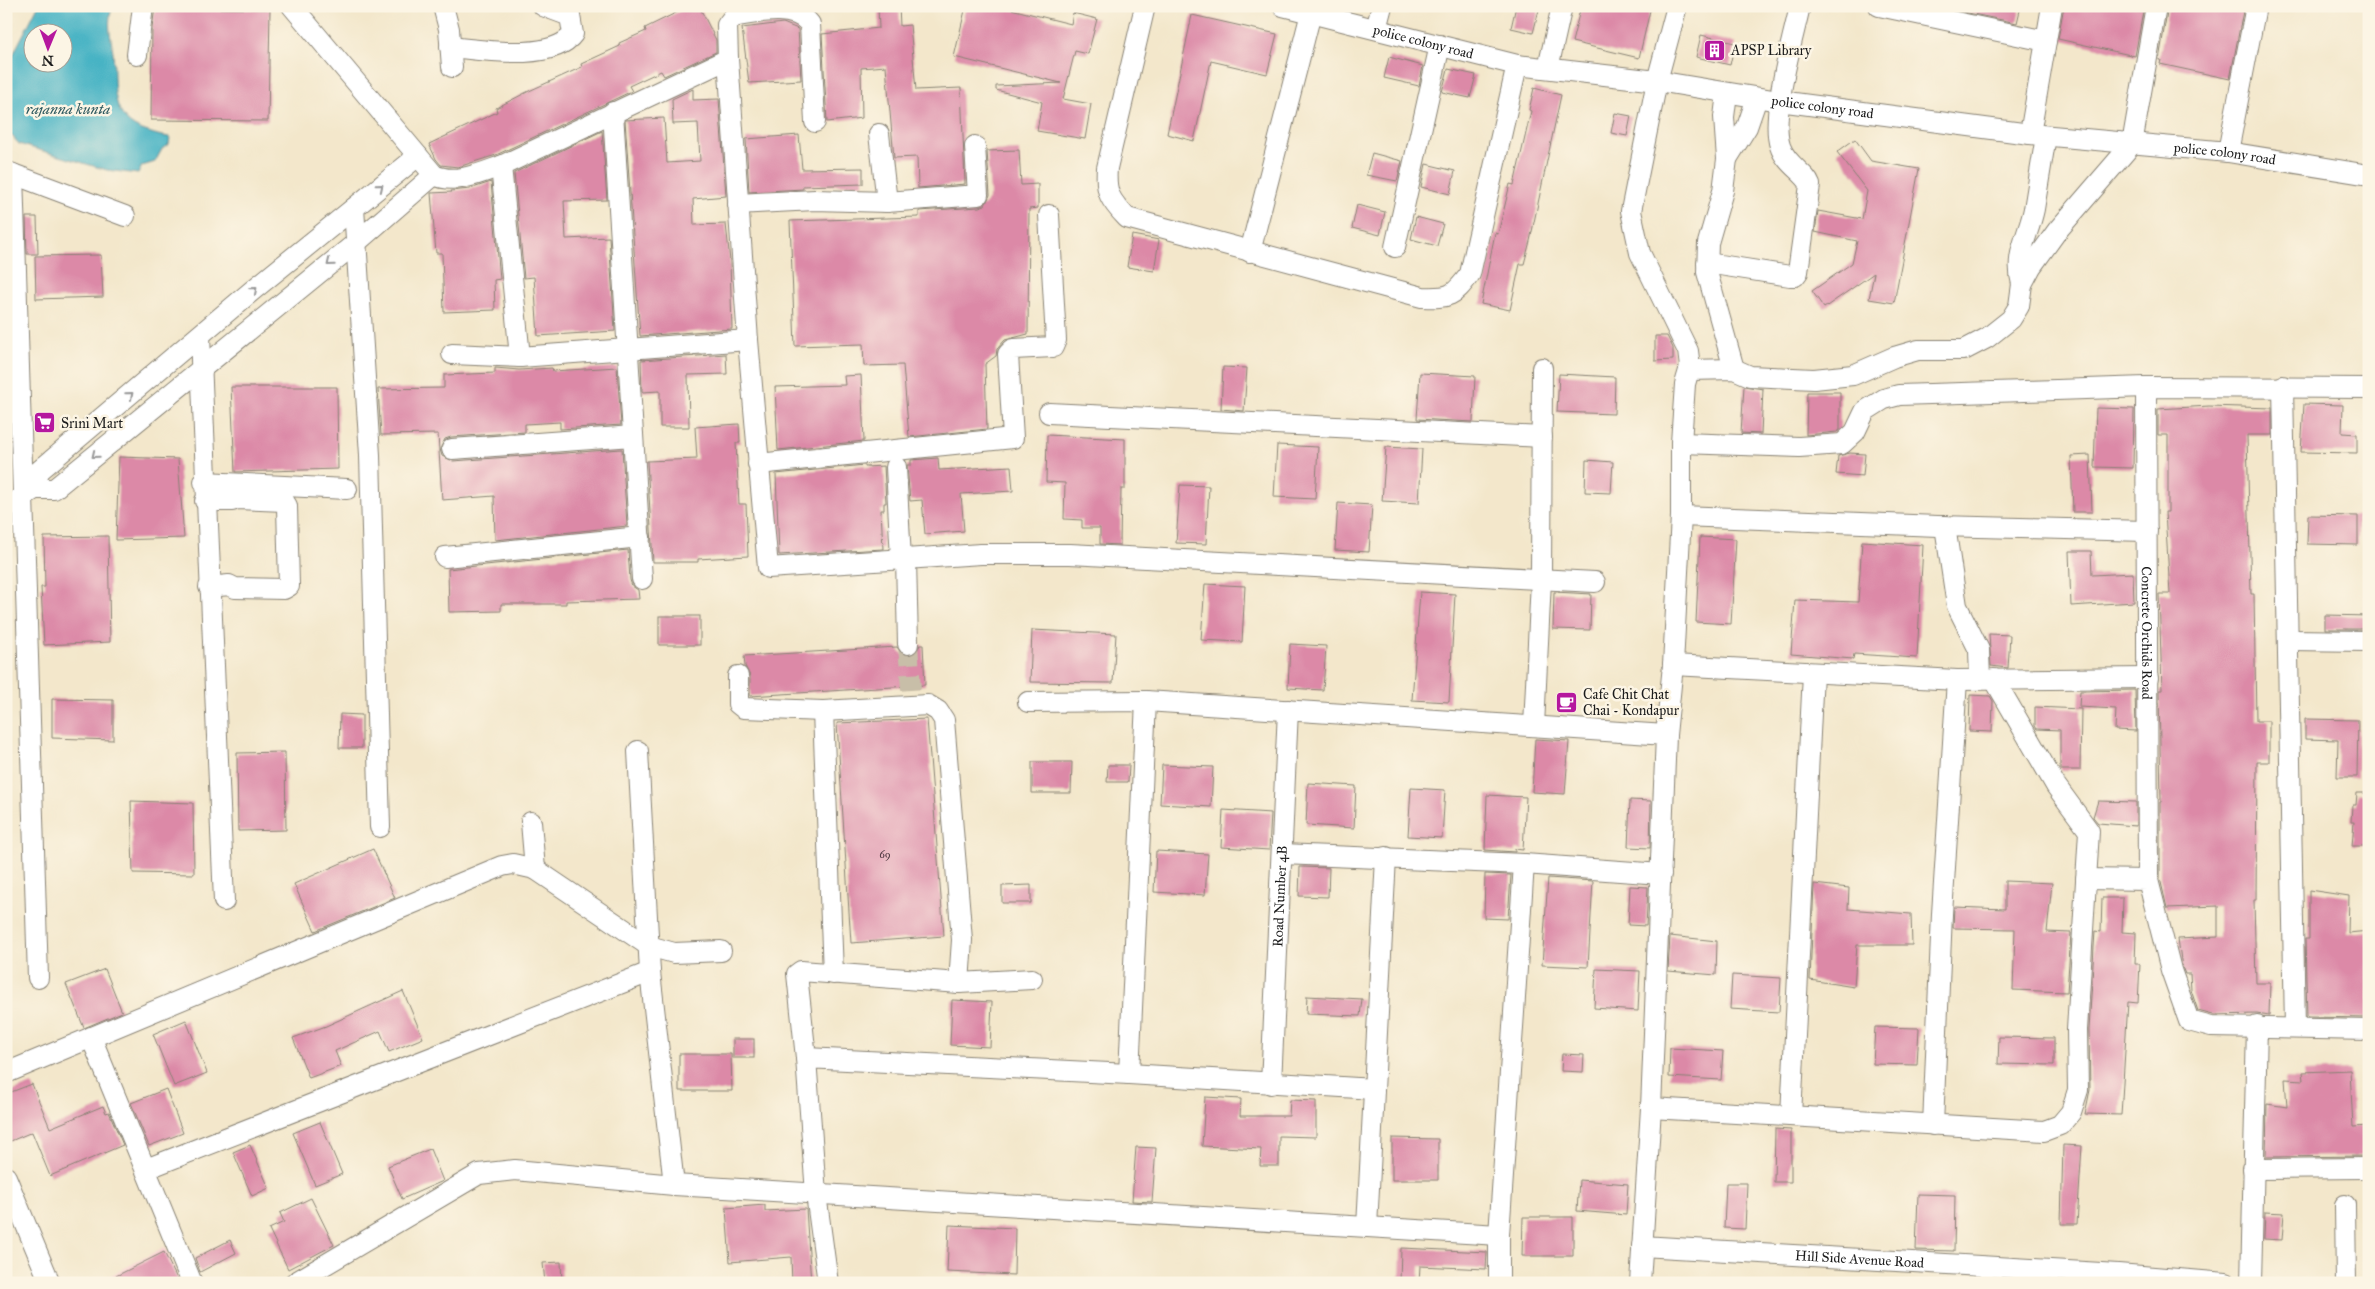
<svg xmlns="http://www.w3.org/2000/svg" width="2375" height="1289" font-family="'IM FELL Great Primer',serif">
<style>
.built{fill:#f7cfd3}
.water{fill:#47b3c4;stroke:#326870;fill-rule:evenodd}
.building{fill:#dc89a7}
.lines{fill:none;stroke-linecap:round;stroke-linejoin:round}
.minor-tunnel{stroke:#c8bea8;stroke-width:20;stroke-dasharray:20 10;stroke-linecap:butt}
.minor-casing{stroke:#888274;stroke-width:22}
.minor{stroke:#fff;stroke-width:20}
.oneway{stroke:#999}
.labels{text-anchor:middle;stroke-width:5;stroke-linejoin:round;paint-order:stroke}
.number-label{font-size:11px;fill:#4c373f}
.street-label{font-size:14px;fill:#1c1c1c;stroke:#fcf5e5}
.poi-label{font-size:14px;fill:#1c1c1c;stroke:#fcf5e5;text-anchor:start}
.water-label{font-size:15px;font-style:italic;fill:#2d585f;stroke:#fcf5e5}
</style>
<rect width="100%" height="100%" fill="#fcf5e5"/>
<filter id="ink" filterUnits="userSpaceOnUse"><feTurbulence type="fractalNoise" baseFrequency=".02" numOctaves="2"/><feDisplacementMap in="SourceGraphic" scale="10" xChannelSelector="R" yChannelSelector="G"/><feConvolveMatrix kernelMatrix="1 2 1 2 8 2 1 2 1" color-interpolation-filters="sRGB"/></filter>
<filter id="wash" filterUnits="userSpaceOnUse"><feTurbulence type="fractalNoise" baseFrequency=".0096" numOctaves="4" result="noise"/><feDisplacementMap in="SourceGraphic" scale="20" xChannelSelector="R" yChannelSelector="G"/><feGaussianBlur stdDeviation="1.12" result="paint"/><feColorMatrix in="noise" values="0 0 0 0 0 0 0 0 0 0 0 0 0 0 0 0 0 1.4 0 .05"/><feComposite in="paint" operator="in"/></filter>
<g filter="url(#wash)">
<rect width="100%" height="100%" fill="#f3e7cb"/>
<path class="built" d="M165 1247 180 1283H96Z"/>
<path class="water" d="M38 6H113C106 22 111 36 113 52 116 85 107 120 148 132 155 134 163 137 170 137L169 144 162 149 155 162 142 166 138 174 107 170 19 144 12 136 6 137V68ZM32 32H62V62H32Z"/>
<g id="blocks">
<g class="building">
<path d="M690 6H699L716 40V52L664 76 661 71 629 86 632 91 496 155 458 167 441 165 436 159 429 144 497 112 496 108 529 91 582 67 581 64 620 46 619 43 646 31 645 28Z"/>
<path d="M878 6H899L900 26 910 25 916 90 961 88 965 184 918 188 917 157 894 158 886 66 861 68 862 118 827 122 822 34 879 28Z"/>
<path d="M966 6H999L1071 24 1073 13 1097 19 1088 54 1075 51 1063 99 1091 104 1085 139 1037 131 1042 102 996 90V86L1061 83 954 57Z"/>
<path d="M1516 6H1540L1533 33 1511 28Z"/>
<path d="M1581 6H1651L1639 58 1572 42Z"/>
<path d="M1964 6H2021L2017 23 1963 12Z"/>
<path d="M2064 6H2144L2135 56 2058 39Z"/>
<path d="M2168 6H2244L2230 79 2160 64 2161 60H2159Z"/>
<path d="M155 8 270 9 268 121 151 120 152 28Z"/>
<path d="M1192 15 1277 34 1267 74 1211 61 1194 141 1167 134Z"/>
<path d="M783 23 798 29 801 80 749 83 742 28Z"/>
<path d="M1701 35 1735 43 1730 65 1696 57Z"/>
<path d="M1389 57 1423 66 1419 86 1384 78Z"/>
<path d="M1448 69 1476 75 1470 98 1442 92Z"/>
<path d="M1534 88 1561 95 1530 241 1524 264H1520L1510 310 1481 304 1495 233 1498 234 1510 184 1514 185 1531 111 1529 110Z"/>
<path d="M693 89V100L719 99 726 196 693 199 694 225 726 224 730 261 732 329 640 336 625 120 664 118 667 163 700 161 698 123 673 124 672 99Z"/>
<path d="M1615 113 1631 116 1627 136 1611 133Z"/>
<path d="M602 131 607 200 564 201 566 239 609 237 615 331 538 336 534 277 524 278 514 173Z"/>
<path d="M799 135 802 169 863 168V184L803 186V189L749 192 746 139Z"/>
<path d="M1855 139 1871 161 1919 169 1894 303 1869 299 1874 273 1824 308 1812 291 1852 263 1857 241 1815 232 1818 211 1862 219 1867 191 1837 152Z"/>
<path d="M1019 150 1021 185 1038 184V208L1029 209 1028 334 1005 340 997 349 996 356 985 364 987 429 909 437 903 365 864 366 863 344 795 346 790 221 919 217V211L979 207 985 205 990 195 987 151Z"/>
<path d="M1372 153 1402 161 1397 181 1366 175Z"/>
<path d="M1426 164 1455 171 1450 194 1421 187Z"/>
<path d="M491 182 500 279 494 280 495 310 444 312 442 253H436L431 193 452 192 451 191 470 189Z"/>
<path d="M1357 205 1385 212 1380 235 1352 228Z"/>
<path d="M26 217H37L38 254H27Z"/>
<path d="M1416 217 1443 224 1437 246 1411 239Z"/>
<path d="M1132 235 1159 240 1154 271 1127 267Z"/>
<path d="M101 255 103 297 36 299 35 256Z"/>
<path d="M1655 336H1667L1673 348V360L1655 361Z"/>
<path d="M726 354 727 374 688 375 689 427H660V391L642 392 641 360Z"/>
<path d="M617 367 621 425 560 429V422L525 424V432L451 437 445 439 440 449 442 456 453 461 622 449 627 526 495 540 494 496 442 500 438 434 381 435 378 389 444 388V375L495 373V368L519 370 552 368 553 371Z"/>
<path d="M1223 367 1247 368 1244 411 1221 409Z"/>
<path d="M1420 373 1475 376 1473 422 1417 419Z"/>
<path d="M1559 374 1615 377 1614 414 1557 412Z"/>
<path d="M861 375 864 441 778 450 775 387 845 385 844 376Z"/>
<path d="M1744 386 1763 389 1761 434 1741 433Z"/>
<path d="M231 387H337L338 469 235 472Z"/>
<path d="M1807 392H1840V430L1837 432 1806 435Z"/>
<path d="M2304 404 2343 405 2342 433 2357 434V453L2301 452Z"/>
<path d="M2209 406 2272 408V435H2247L2251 594H2254L2256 721H2269V762H2257L2256 900H2254L2256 983H2270L2269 1016 2257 1014 2213 1015 2198 1011 2191 990 2190 974H2185L2182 967 2178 939 2218 937V906L2167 908 2160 878V802H2161L2159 690H2162L2159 594H2170L2165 512H2168V435H2158V409Z"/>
<path d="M2096 408 2134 409 2133 468 2094 467Z"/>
<path d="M739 424 740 443H736L739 504H746L748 556 698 559V562H653L647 461 697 459 695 427Z"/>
<path d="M1047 435 1125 439V489H1121L1120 545 1100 544V528H1082V520L1064 519 1065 483 1046 482Z"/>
<path d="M1277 445 1318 447 1315 499 1274 497Z"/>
<path d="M1386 447 1422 449 1419 503 1382 501Z"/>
<path d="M1850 453 1865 454 1863 476 1836 474 1838 456Z"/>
<path d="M2090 455 2092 512H2073L2071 456Z"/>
<path d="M119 457 178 459 184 538 116 540Z"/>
<path d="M938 458 939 470 1011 466 1013 491 961 494 964 531 925 534 922 500 910 501 907 465H911V460Z"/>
<path d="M1586 460 1613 462 1611 493 1585 492Z"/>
<path d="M865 465V467L884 466 886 503H884V510H881L883 549 779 555 776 474Z"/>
<path d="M1180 485 1209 486 1206 544 1176 543Z"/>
<path d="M1338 503 1372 505 1369 552 1335 550Z"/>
<path d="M2308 515 2358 516V545L2307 544Z"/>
<path d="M108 536 110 642 44 645 41 587H45L44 537Z"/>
<path d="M1700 537 1736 539 1731 624 1696 622Z"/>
<path d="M1862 541 1923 545 1917 658 1854 654 1853 659 1791 654 1795 600 1858 602Z"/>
<path d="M628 550 630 580 632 586 638 590 639 599 566 601V604H501V611L449 612 448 569Z"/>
<path d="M2069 551H2091L2092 575 2133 573 2134 602 2071 606Z"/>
<path d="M1205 584 1245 586 1242 642 1201 640Z"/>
<path d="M1420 592 1455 594 1449 702 1412 700Z"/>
<path d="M1554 592 1591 594 1590 630 1553 629Z"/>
<path d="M2325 615 2369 616V629H2325Z"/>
<rect x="659" y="616" width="41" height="29"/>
<path d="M1032 630 1116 634 1113 683 1030 682Z"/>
<path d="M1989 634 2010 635 2008 668 1991 666Z"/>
<path d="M1290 644 1326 646 1323 690 1288 688Z"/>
<path d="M920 645H923L925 685 750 696V676L745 666 744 656 897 647 902 654 909 656 915 654Z"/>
<path d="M2135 690 2136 731 2115 730 2116 709 2079 707 2080 691Z"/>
<path d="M1970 695 1990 696 1993 701 1992 732 1969 731Z"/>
<path d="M52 699 113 700V740L52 738Z"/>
<path d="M2035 707 2081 709 2080 770H2060V730L2037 729 2035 726Z"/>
<path d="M340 714 362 715V748H339Z"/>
<path d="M927 719 944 936 851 943 837 723Z"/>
<path d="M2305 719 2358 720 2357 777H2337L2338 740 2305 739Z"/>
<path d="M1535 739 1569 741 1565 794 1532 792Z"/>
<path d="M285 752 286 830 238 831 237 753Z"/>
<path d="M1032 762H1072L1071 793H1032Z"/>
<path d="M1108 765H1129L1128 782H1107Z"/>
<path d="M1162 765 1213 767 1211 807 1160 804Z"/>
<path d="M1308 783 1356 786 1354 828 1306 825Z"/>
<path d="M1411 788 1445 790 1442 838 1408 836Z"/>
<path d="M2357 793H2369V846H2352L2354 822H2351L2352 805H2356Z"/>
<path d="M1487 795 1526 797 1523 850 1515 849V852L1485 850Z"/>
<path d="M1630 800 1651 801 1650 848 1628 847Z"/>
<path d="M131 801 193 803 194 874 133 873Z"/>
<path d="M2098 801 2136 802V826L2098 823 2093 817Z"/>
<path d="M1223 810 1271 813 1269 850 1221 847Z"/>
<path d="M373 849 395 898 315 931 294 884Z"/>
<path d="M1156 851 1208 854 1205 895 1154 892Z"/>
<path d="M1300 867 1329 868 1328 897 1299 896Z"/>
<path d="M1485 874 1511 875 1508 919 1484 918Z"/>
<path d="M1548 878 1593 881 1588 967 1542 965Z"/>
<path d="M2005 881 2052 883 2047 932 2071 933 2067 992 2013 990 2015 929 1953 928 1954 907 2005 909Z"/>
<path d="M1814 884 1849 888 1848 909 1911 914 1912 945H1857L1854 987 1810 980Z"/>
<path d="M1031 885V903H1002V886Z"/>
<path d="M1630 886 1648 887 1646 926 1628 925Z"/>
<path d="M2309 890 2349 896 2348 933 2369 931V1018L2307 1017 2305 939H2309Z"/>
<path d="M2102 898H2123L2122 932 2136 933 2135 964H2140L2138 1003 2128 1002 2121 1115 2085 1114 2090 1090 2089 1030 2095 931 2101 932Z"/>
<path d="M1670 936 1717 941 1716 975 1668 971Z"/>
<path d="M105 969 122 1012 84 1028 66 984Z"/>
<path d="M1596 969 1640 971 1638 1011 1594 1008Z"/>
<path d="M1732 975 1781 978 1779 1012 1730 1009Z"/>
<path d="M403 991 423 1038 389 1052 380 1031 335 1051 341 1066 309 1078 293 1038 326 1026Z"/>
<path d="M1307 996 1362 999 1360 1016 1306 1014Z"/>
<path d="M952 1000 992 1002 990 1047 950 1045Z"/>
<path d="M186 1020 207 1073 174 1086 153 1034Z"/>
<path d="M1875 1027 1919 1028 1917 1065 1873 1064Z"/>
<path d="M1999 1037 2054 1038V1065L1998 1064Z"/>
<rect x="733" y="1039" width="21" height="19"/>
<path d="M1670 1048 1723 1051 1721 1080 1669 1077Z"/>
<path d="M679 1054H731L732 1091H679Z"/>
<path d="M1562 1054 1584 1055 1583 1072 1561 1071Z"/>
<path d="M2350 1070 2353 1127 2369 1126V1156L2266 1157 2267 1104 2287 1107 2285 1079 2304 1080 2303 1072Z"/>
<path d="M32 1084 50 1128 103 1106 106 1113 109 1112 123 1145 50 1176 32 1132 6 1143V1094Z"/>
<path d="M166 1089 183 1133 149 1146 131 1103Z"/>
<path d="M1205 1097 1241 1099 1240 1116H1289L1290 1100 1316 1101V1137L1279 1136V1166H1260L1261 1149 1202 1146Z"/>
<path d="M320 1122 342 1174 315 1185 293 1133Z"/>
<path d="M1775 1129 1791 1130V1182H1774Z"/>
<path d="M1392 1138 1438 1139V1180H1392Z"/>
<path d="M250 1145 269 1188 252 1196 233 1152Z"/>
<path d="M2063 1145 2082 1146 2077 1224H2061Z"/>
<path d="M1136 1147 1156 1148 1152 1202 1132 1201Z"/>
<path d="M430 1149 443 1181 402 1199 388 1166Z"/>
<path d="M1579 1180 1628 1184 1626 1215 1577 1211Z"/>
<path d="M1726 1183H1747L1745 1229 1724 1228Z"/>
<path d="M1918 1194 1955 1195 1954 1251 1916 1250Z"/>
<path d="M311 1198 334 1245 288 1269 269 1229 284 1222 280 1213Z"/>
<path d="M765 1205V1211L806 1209 811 1283H792L791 1257 730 1262 726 1208Z"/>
<path d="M2265 1212 2284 1213 2282 1240 2264 1239Z"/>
<path d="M1523 1217H1573V1256H1522Z"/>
<path d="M949 1225 1015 1228 1014 1275 947 1272Z"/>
<path d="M230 1240 236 1253 200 1272 195 1258Z"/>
<path d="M1401 1248 1487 1252 1486 1269 1420 1266 1419 1283H1400Z"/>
<path d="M164 1252 179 1283H102Z"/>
<path d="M561 1262 562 1283H545L543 1263Z"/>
</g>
</g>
</g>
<g filter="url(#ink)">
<use href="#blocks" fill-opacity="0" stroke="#888274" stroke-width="1"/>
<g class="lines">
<path class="minor-tunnel" d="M908 644 911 690"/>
<defs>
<g id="minor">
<path d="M292 6 434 175C455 185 481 173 501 166L728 59 748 340 768 568 981 554H1070L1595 582"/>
<path d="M443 6 449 29 452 67"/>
<path d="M1145 6 1107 168C1105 193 1110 200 1127 218L1422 297C1450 298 1453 297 1470 274L1517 65"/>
<path id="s1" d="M1283 6 1517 65 1657 81 1779 101 2030 134 2228 152 2369 175"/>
<path d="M1879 6 2046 41"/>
<path d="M1376 29 1382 6"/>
<path d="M450 47C482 50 553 62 573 34L570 16 543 6"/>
<path d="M137 55 143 6"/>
<path d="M728 59 727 25 733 17C756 13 793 3 810 24L815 122"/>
<path d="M1548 68 1562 6"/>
<path d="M1727 93 1724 117 1727 159 1723 191 1708 243 1707 272 1734 369"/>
<path d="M613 112 642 579"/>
<path d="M879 134 887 202"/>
<path d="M2030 134 2052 6"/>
<path d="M2228 152 2256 6"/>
<path d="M1727 159 1747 127 1757 98"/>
<path d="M501 166 520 357"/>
<path d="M6 171 13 174 38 978"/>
<path d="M13 174 125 216"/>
<path d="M738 204 815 200 887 202 978 195 975 146"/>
<path d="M354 208 370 455 380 827"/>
<path d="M1395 247 1440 45"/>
<path d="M1250 252 1311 13"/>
<path d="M1707 263 1790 276H1795L1798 272 1810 185C1806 173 1786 165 1780 146 1770 116 1793 39 1800 6"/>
<path d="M2022 284C2014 254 2028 238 2034 209 2038 185 2042 160 2046 136"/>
<path d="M200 336 224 901"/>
<path d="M452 354 520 357 748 340"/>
<path d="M1689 370 1734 369 1750 376 1814 379 1853 375 1894 357 1918 350H1964L1987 338 2011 319 2019 306 2022 284 2031 267 2057 231 2132 144 2156 6"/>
<path d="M2283 386 2295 1028"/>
<path id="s2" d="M2146 387 2148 880"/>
<path d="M1049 413 1542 437"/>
<path d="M1681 443 1799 447 1842 444 1855 432 1865 411 1884 399 1899 395 2146 387 2369 388"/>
<path d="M452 449 633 436"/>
<path d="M758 464 1013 438 1008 354 1013 349 1053 347 1056 340 1049 215"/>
<path d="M896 467 901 559"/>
<path d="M204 482 347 489"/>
<path d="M35 489 39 471 253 290 418 156"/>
<path d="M205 501H232L237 499 284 501 287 506 289 586 284 589 235 588 229 585 209 587"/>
<path d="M6 507 35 489H54L357 242 434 175"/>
<path d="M1681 516 1938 526 2147 531"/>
<path d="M1945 526 1957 606 1979 650 1980 679"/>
<path d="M445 557 640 537"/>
<path d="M906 559 908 644"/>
<path d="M2288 640 2369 641"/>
<path d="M1673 665 1957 680 2148 678"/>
<path d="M738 676V704L743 708 823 711"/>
<path d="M1028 702 1146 701 1666 735 1651 1108 1640 1283"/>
<path d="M1534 726 1541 580 1542 368"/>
<path d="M1666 735 1673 665 1681 516V443L1685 384 1690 367 1688 351 1640 253 1631 211 1657 81 1677 6"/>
<path d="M638 751 650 972 674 1185"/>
<path d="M531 822 535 869"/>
<path d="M1282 854 1524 864 1661 874"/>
<path d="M2086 879 2148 880 2171 970 2189 1021 2211 1027 2369 1030"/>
<path d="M833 974 823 711 928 705 938 711 944 720 962 940 959 983"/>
<path d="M91 1037 192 1283"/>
<path d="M806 1058 797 974 801 971 959 983 1032 979"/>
<path d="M6 1073 502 866 513 864 535 869 649 946 674 953 721 951"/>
<path d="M1129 1074 1146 701"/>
<path id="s3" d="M1271 1084 1288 710"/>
<path d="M1651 1108 2044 1131 2060 1125 2071 1112 2078 1090 2077 1030 2089 831 2056 786 1994 679"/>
<path d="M1791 1116 1813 673"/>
<path d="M1933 1125 1942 914 1957 680"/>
<path d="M146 1169 650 972"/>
<path d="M2253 1169 2369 1168"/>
<path d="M6 1177 50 1283"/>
<path d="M2345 1205 2346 1283"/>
<path d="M1367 1227 1386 857"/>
<path id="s4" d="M1642 1246 2118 1274 2226 1283"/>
<path d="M294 1283 479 1174 515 1170 674 1185 1499 1235"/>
<path d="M828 1283 816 1194 806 1058 1129 1074 1374 1089"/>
<path d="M1499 1283V1235L1524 864"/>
<path d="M2251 1283 2257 1026"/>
</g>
</defs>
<use href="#minor" class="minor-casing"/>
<use href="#minor" class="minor"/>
</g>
<defs><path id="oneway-chevron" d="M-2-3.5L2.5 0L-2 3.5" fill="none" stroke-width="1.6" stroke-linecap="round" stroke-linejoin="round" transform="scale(1.25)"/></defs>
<g class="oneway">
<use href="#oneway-chevron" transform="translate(380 187) rotate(-39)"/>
<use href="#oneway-chevron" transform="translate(330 263) rotate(141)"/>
<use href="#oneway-chevron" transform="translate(254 290) rotate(-40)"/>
<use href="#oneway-chevron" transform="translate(130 395) rotate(-40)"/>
<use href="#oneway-chevron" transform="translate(95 455) rotate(141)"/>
</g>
</g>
<defs>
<symbol id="building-square" viewBox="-11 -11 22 22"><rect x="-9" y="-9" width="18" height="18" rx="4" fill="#b5179e" stroke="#fcf5e5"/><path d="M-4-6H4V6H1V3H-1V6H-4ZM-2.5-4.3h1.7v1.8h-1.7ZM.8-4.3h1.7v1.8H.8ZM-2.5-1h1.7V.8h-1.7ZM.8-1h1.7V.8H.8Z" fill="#fff"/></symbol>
<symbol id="supermarket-square" viewBox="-11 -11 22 22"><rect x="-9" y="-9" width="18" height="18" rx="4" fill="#b5179e" stroke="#fcf5e5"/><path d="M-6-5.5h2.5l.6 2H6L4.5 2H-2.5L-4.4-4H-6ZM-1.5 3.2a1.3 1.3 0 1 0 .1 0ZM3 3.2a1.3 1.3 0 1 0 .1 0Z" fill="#fff"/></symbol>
<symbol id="cafe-square" viewBox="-11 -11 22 22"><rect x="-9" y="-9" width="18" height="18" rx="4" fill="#b5179e" stroke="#fcf5e5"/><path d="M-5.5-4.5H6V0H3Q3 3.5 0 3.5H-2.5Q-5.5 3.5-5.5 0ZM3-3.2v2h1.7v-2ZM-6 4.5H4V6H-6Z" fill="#fff"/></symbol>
</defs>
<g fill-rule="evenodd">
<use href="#building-square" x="1702" y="38" width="25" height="25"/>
<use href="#supermarket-square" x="32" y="410" width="25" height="25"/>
<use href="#cafe-square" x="1554" y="690" width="25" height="25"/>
</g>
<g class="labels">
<g class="number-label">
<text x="885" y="858">69</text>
</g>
<g class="street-label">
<text dy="5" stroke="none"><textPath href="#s1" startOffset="145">police colony road</textPath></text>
<text dy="5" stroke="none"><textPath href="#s1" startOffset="550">police colony road</textPath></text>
<text dy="5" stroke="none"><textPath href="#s1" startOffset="955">police colony road</textPath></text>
<text dy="5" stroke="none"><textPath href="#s2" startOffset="246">Concrete Orchids Road</textPath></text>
<text dy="5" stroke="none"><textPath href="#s3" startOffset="188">Road Number 4B</textPath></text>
<text dy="5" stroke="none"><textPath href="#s4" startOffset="218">Hill Side Avenue Road</textPath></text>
</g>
<g class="poi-label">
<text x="1731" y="55">APSP Library</text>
<text x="61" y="428">Srini Mart</text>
<text x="1583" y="699">Cafe Chit Chat<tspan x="1583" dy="16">Chai - Kondapur</tspan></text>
</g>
<g class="water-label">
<text x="68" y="114">rajanna kunta</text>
</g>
</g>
<rect width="2375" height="1289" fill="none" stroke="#fcf5e5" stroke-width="25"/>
<g transform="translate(48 48) rotate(181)"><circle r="24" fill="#fcf5e5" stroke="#a29e95"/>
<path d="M0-4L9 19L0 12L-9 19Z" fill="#b5179e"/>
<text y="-8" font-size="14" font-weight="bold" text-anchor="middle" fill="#1c1c1c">N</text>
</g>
</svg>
